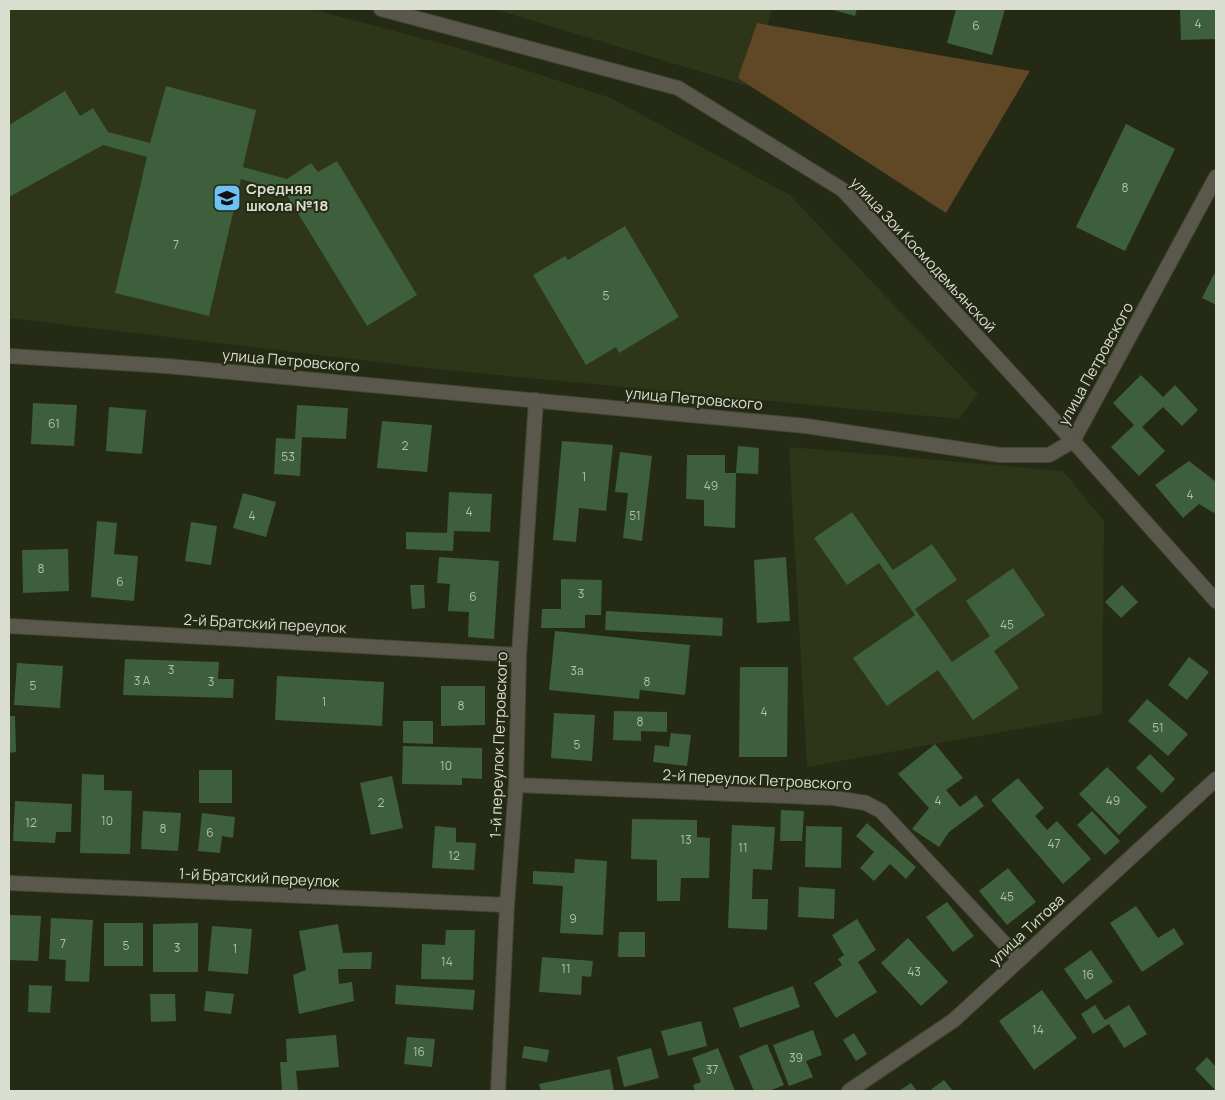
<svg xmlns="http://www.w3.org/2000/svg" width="1225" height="1100" font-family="Manrope,sans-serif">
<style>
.built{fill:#2e3519}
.green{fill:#604725}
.building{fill:#3d5f3c}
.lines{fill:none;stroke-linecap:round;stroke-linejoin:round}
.minor-casing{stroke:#424733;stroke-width:16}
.tertiary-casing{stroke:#424733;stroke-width:16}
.minor{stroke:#5a584d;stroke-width:14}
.tertiary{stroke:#5a584d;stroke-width:14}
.labels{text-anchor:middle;stroke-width:4;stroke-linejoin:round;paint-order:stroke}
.number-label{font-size:12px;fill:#b3beab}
.poi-label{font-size:15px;font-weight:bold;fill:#daded0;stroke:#252a15;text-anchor:start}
.street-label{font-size:15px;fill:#daded0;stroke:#252a15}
</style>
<rect width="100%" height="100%" fill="#252a15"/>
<g class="built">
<path d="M9 9H311L455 47 611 98 790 195 978 394 959 419 436 369 9 318Z"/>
<path d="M494 9H772L751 87Z"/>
<path d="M789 447 1063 471 1104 521 1102 714 807 767Z"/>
</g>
<path class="green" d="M757 23 1030 71 946 213 738 78Z"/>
<g class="building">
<path d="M830 9H857L855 16Z"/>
<path d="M956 9H1005L992 55 947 43Z"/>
<path d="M1180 9H1216V39L1181 40Z"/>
<path d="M166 86 256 110 243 167 287 179 311 163 318 172 337 161 417 295 367 326 285 192 241 179 209 316 115 293 147 157 103 145 9 197V125L65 91 80 116 93 108 108 132 150 143Z"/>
<path d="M1126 124 1175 149 1125 251 1076 227Z"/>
<path d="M625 226 679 317 619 353 616 347 586 365 533 275 565 256 568 260Z"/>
<path d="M1214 274 1216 275V305L1202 298Z"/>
<path d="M1141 375 1163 397 1175 385 1198 410 1182 426 1163 407 1142 427 1165 451 1139 476 1111 447 1134 425 1113 403Z"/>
<path d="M33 403 77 405 74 446 31 444Z"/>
<path d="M297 405 348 408 346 439 302 437 300 476 274 474 276 438 295 439Z"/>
<path d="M109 407 146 410 142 454 106 451Z"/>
<path d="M382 421 432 425 427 472 377 468Z"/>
<path d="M562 441 613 445 606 511 579 508 576 542 553 540Z"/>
<path d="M738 446 759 448 758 474 736 473Z"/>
<path d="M620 452 652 456 642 541 623 538 628 493 615 492Z"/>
<path d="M687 455H725V473H736L735 528 704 526V500L686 499Z"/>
<path d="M1189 461 1216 482V509L1214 513 1199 504 1183 518 1155 485Z"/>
<path d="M449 492 492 494 490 532 454 531 453 551 406 549V532L447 533Z"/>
<path d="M243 493 276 502 266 537 233 528Z"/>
<path d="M852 512 893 570 932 544 957 580 915 609 952 662 990 636 966 601 1013 568 1045 615 994 651 1019 688 973 720 938 670 887 706 853 658 915 615 879 563 847 585 814 538Z"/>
<path d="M97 521 117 523 114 554 138 556 134 601 91 597Z"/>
<path d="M191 522 217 526 211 565 185 561Z"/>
<path d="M68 549 69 591 23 593 22 550Z"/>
<path d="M439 557 499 561 494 639 468 637 469 612 448 611 450 584 437 583Z"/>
<path d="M786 557 790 621 757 623 754 560Z"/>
<path d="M561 579 602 580 601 615H585V628H541L542 609H561Z"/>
<path d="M410 585H424L425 608 412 609Z"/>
<path d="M1122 585 1138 602 1121 618 1105 602Z"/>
<path d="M606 611 723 618 722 636 605 630Z"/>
<path d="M555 631 690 645 685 695 640 690 639 699 549 690Z"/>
<path d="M1189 657 1209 672 1187 700 1168 685Z"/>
<path d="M125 659 219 662 218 679H234L233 698 123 695Z"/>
<path d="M17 663 63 666 60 708 14 705Z"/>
<path d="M740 667H788L787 757H739Z"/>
<path d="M277 676 384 682 382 726 275 720Z"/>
<path d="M441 686H485V725L441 726Z"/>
<path d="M1147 699 1188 734 1168 756 1128 721Z"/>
<path d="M614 711 667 712V732L641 731V741L613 740Z"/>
<path d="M554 713 595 715 592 761 551 758Z"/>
<path d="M9 716H15L16 752 9 753Z"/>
<path d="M403 721H433V744L403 743Z"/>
<path d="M671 733 691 735 687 766 653 762 655 745 669 747Z"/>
<path d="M935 744 963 778 946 790 960 807 976 795 984 806 949 832 939 847 912 829 929 808 898 774Z"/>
<path d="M403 746 482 748V779L462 778V785L402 784Z"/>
<path d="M1150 754 1175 779 1162 793 1136 768Z"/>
<path d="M1107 767 1147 807 1119 835 1079 794Z"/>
<rect x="199" y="770" width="33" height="33"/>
<path d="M82 774 104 775V790L132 791 130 854 80 853Z"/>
<path d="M392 776 403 828 371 835 360 783Z"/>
<path d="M1018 778 1044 808 1035 816 1047 830 1057 821 1091 859 1063 884 991 800Z"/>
<path d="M15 801 72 804 71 832H56L55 843 13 841Z"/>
<path d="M781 810 804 811 802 841H780Z"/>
<path d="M143 811 181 813 178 851 141 849Z"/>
<path d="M1092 811 1120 841 1105 855 1077 825Z"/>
<path d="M202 813 235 817 233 838 222 836 220 853 198 851Z"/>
<path d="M632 819 697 820V837L710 838 709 878H681L680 901H657V860L631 859Z"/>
<path d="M867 823 916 867 906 879 890 864 874 881 860 868 874 852 856 836Z"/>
<path d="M732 825 775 827 772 870 753 869 752 899H768L767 930 728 928Z"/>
<path d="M435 826 456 828V842L476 843 474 870 432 868Z"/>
<path d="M806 826 842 827 841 868 805 867Z"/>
<path d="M575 859 607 861 603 935 560 933 563 886 533 884V871L574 873Z"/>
<path d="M1008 868 1036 902 1007 925 979 891Z"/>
<path d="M799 887 835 889 834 919 798 917Z"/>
<path d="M947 902 974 936 953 952 926 917Z"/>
<path d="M1136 906 1158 938 1174 928 1184 944 1142 972 1110 923Z"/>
<path d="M9 915 41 916 38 961 9 960Z"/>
<path d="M51 918 93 920 89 982 65 981 66 960 49 959Z"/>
<path d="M857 919 876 950 858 962 877 992 836 1018 814 983 842 965 838 959 844 955 832 935Z"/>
<rect x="104" y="923" width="39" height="43"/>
<path d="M198 923V972H153V924Z"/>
<path d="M338 924 343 953 372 952 371 969H338L339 984 352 982 354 1001 299 1014 293 975 306 970 299 931Z"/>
<path d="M212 926 252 929 248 974 208 971Z"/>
<path d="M446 930H475L473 980 421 979 422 944 445 945Z"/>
<path d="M619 932H645V957H618Z"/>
<path d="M908 938 948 982 921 1006 881 963Z"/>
<path d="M1091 950 1113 982 1086 1000 1064 969Z"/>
<path d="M542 957 593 961 591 977 582 976 581 995 539 992Z"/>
<path d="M29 985 52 986 50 1013 28 1012Z"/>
<path d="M396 985 475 990 473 1010 395 1004Z"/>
<path d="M793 986 800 1007 740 1028 733 1008Z"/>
<path d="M1042 990 1077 1038 1034 1070 999 1021Z"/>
<path d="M206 991 234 994 231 1014 204 1011Z"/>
<path d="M150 994H175L176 1021 151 1022Z"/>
<path d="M1095 1005 1105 1020 1129 1005 1147 1034 1124 1048 1109 1024 1093 1034 1081 1014Z"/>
<path d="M701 1021 707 1046 668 1056 661 1031Z"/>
<path d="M813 1030 822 1055 806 1061 813 1077 789 1086 773 1045Z"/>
<path d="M854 1033 867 1054 856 1061 843 1040Z"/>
<path d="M336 1035 339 1067 296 1071 298 1091H282L280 1062H287L286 1039Z"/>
<path d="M407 1037 435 1039 432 1067 404 1064Z"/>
<path d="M767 1044 784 1085 769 1091H754L739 1056Z"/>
<path d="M524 1046 549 1050 547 1062 522 1058Z"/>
<path d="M651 1048 659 1078 624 1087 617 1057Z"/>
<path d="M718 1048 735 1091H695L693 1085 701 1082 692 1058Z"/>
<path d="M1207 1057 1216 1067V1091L1195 1069Z"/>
<path d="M610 1069 614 1091H541L539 1084Z"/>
<path d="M944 1080 953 1091H929Z"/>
<path d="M911 1083 917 1091H899Z"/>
</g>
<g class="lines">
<defs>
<g id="minor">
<path d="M9 356 167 366 806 426 1000 455H1049L1073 441 1216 177"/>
<path d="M9 626 519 655"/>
<path d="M516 785 834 798 866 803 881 811 1019 959"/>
<path d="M9 883 507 905"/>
<path d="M498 1091 507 905 516 785 519 655 536 400"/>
</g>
<g id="tertiary">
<path d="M381 9 678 88 843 190 1073 441 1216 601"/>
<path d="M849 1091 954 1020 1216 779"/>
</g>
</defs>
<use href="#minor" class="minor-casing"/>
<use href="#tertiary" class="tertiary-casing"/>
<use href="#minor" class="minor"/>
<use href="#tertiary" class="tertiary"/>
</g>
<defs>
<symbol id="school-square" viewBox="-11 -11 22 22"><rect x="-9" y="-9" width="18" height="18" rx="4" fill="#6dc2f3" stroke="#252a15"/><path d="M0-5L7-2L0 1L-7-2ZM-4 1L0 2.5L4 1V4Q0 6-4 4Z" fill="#111"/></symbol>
</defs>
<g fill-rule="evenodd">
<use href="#school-square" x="211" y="182" width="32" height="32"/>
</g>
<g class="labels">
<g class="number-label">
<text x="1198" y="28">4</text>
<text x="976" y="30">6</text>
<text x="1125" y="192">8</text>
<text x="176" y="249">7</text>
<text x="606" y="300">5</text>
<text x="54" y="428">61</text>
<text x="405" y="450">2</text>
<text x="288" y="461">53</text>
<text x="584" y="481">1</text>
<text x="711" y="490">49</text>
<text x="1190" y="499">4</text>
<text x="469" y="516">4</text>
<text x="252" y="520">4</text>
<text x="635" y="520">51</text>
<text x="41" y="573">8</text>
<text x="120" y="586">6</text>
<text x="581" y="598">3</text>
<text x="473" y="601">6</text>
<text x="1007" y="629">45</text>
<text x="171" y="674">3</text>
<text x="577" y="675">3а</text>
<text x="142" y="685">3 А</text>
<text x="211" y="686">3</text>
<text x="647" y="686">8</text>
<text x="33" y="690">5</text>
<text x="324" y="706">1</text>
<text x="461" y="710">8</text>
<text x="764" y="716">4</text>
<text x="640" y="726">8</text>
<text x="1158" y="732">51</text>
<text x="577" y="749">5</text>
<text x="446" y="770">10</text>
<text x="938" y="805">4</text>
<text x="1113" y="805">49</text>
<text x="381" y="807">2</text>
<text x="107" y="825">10</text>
<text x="31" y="827">12</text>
<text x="163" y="833">8</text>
<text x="210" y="837">6</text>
<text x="686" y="844">13</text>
<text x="1054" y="848">47</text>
<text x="743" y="852">11</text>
<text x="454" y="860">12</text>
<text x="1007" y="901">45</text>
<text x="573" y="923">9</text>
<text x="63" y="948">7</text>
<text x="126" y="950">5</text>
<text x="177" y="952">3</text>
<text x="235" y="953">1</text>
<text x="447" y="966">14</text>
<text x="566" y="973">11</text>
<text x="914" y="976">43</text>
<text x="1088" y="979">16</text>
<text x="1038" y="1034">14</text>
<text x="419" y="1056">16</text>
<text x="796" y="1062">39</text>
<text x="712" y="1074">37</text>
</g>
<g class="poi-label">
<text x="246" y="194">Средняя<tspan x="246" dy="17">школа №18</tspan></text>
</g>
<g class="street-label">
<text transform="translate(923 255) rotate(47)" y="5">улица Зои Космодемьянской</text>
<text transform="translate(291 361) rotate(5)" y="5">улица Петровского</text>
<text transform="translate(1096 364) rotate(-61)" y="5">улица Петровского</text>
<text transform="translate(694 399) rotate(5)" y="5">улица Петровского</text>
<text transform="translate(265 624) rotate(3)" y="5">2-й Братский переулок</text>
<text transform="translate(499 745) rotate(-88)" y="5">1-й переулок Петровского</text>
<text transform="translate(757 780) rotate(3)" y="5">2-й переулок Петровского</text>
<text transform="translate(259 878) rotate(3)" y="5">1-й Братский переулок</text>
<text transform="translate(1027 930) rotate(-43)" y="5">улица Титова</text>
</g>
</g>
<rect width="1225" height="1100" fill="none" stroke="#daded0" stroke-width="20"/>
</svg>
